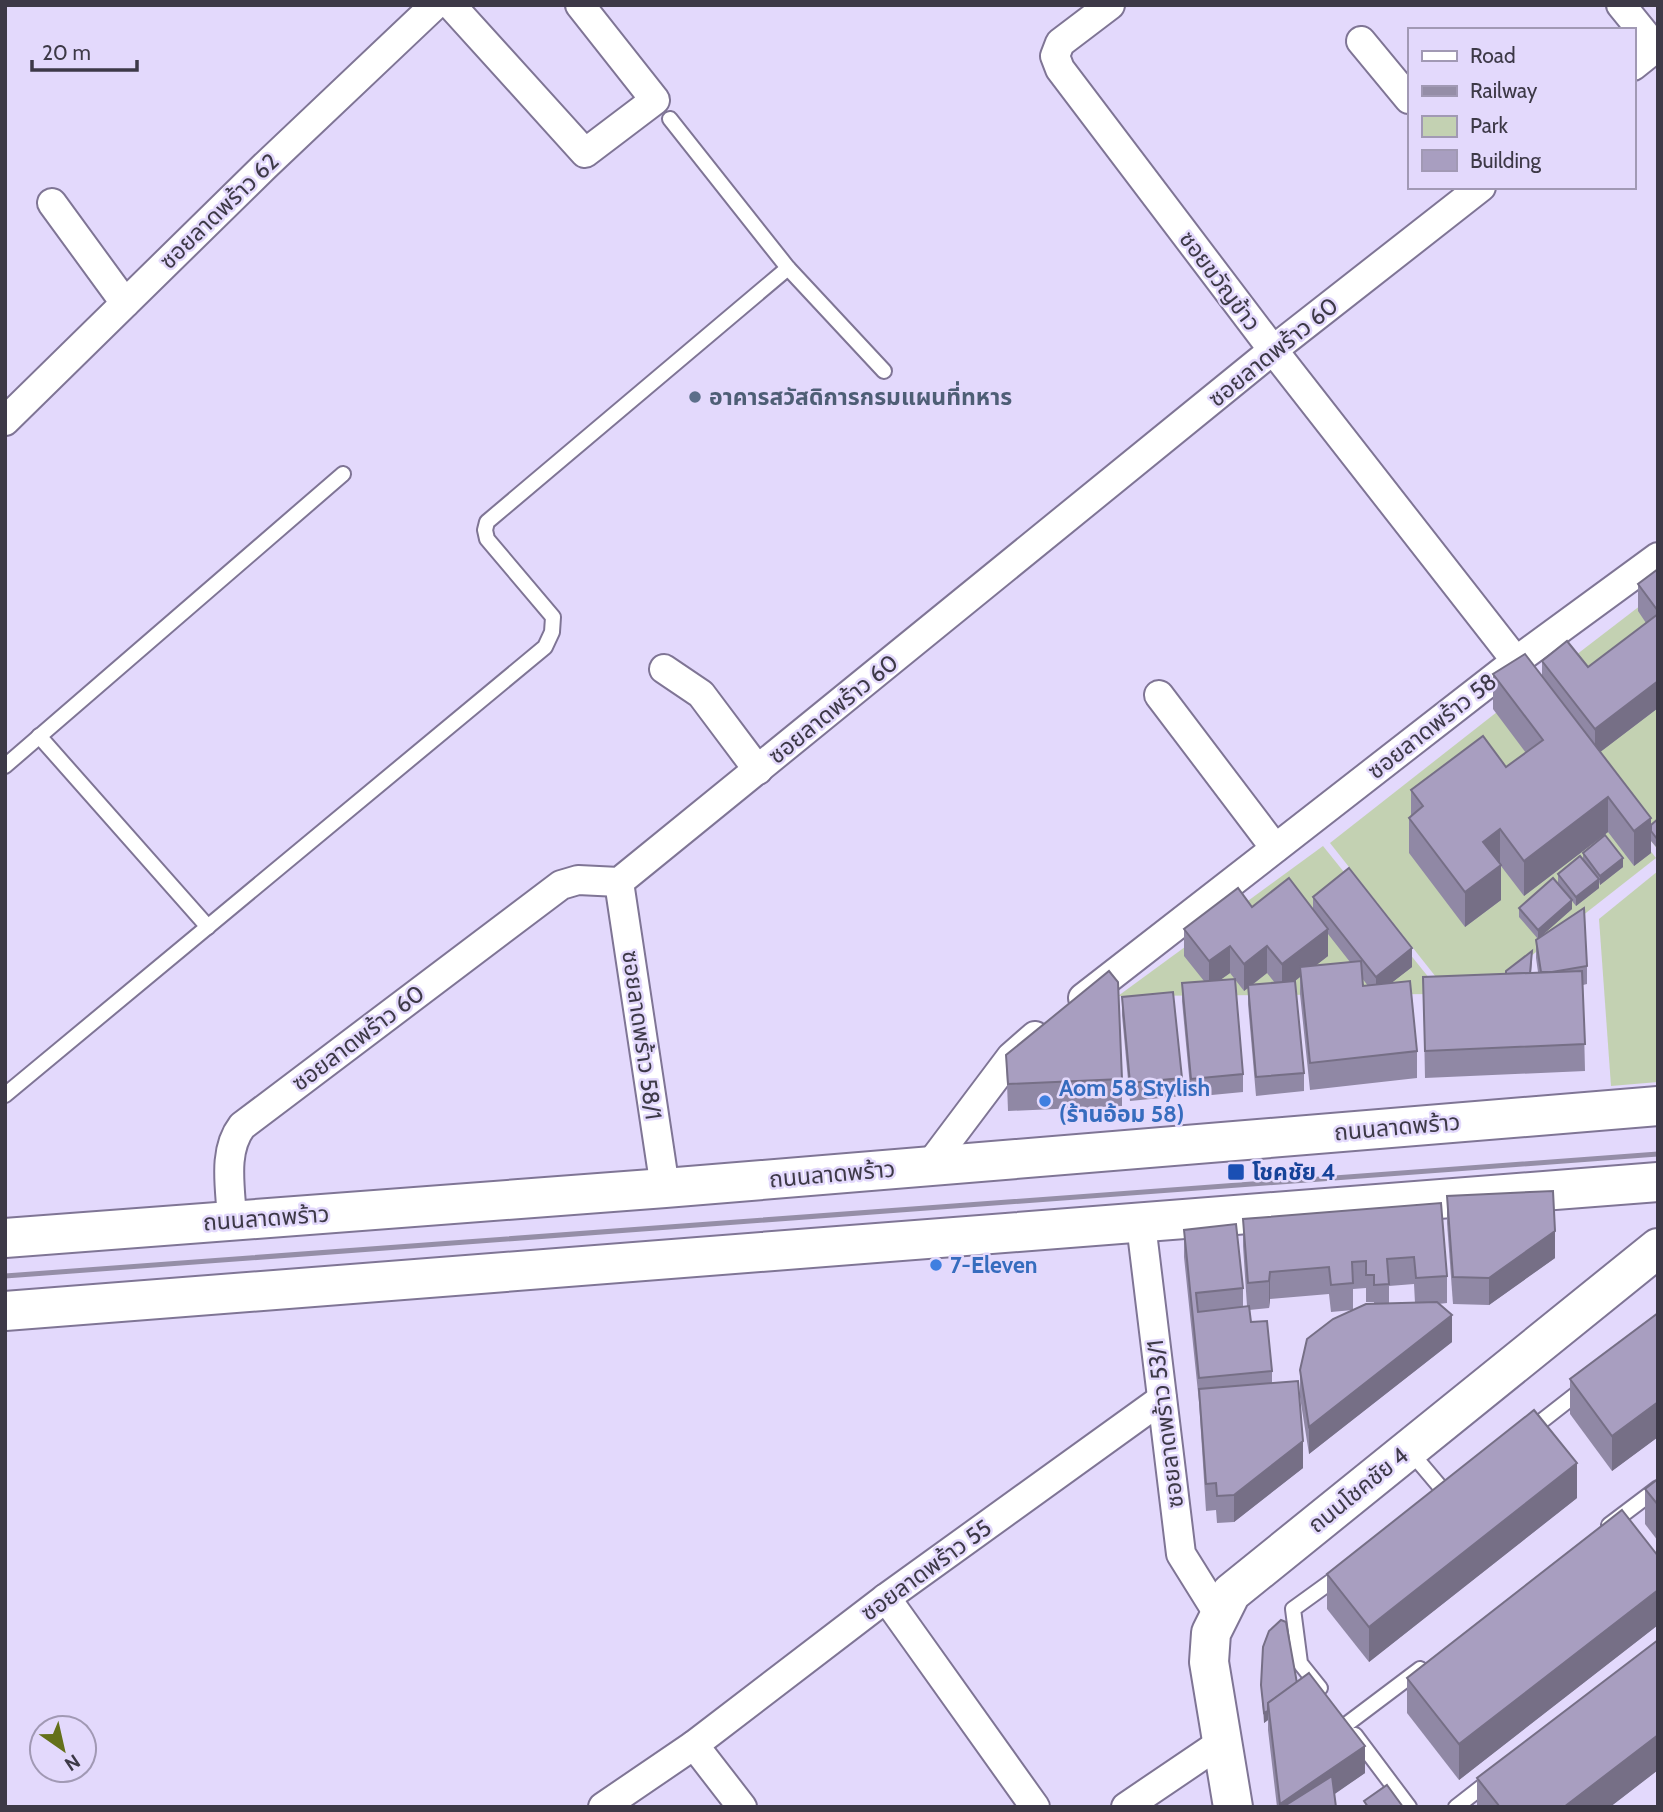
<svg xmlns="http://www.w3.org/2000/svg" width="1663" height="1812" font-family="Cabin,'Noto Sans Thai',sans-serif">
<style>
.green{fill:#c3d1b2}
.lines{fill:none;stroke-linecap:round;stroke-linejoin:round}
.lane-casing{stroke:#7f7595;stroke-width:18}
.street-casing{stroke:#7f7595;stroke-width:32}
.secondary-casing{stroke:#7f7595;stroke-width:42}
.primary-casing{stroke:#7f7595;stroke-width:42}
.lane{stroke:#fff;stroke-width:14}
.street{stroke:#fff;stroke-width:28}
.secondary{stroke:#fff;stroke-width:38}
.primary{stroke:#fff;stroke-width:38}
.rail{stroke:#958ea7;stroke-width:5}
.wall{fill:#9088a5;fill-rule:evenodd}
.shaded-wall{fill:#766f86}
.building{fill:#a89ec0;stroke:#766f86;stroke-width:2}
.service-dot{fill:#5c6f8a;stroke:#e3d9fc;stroke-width:2.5}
.shop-dot{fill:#3f7fe0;stroke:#e3d9fc;stroke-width:2.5}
.transit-dot{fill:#1a4fb4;stroke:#e3d9fc;stroke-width:2.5}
.labels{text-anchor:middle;stroke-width:5;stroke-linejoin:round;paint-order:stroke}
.street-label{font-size:23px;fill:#3d3947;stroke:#e3d9fc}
.service-label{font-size:23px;font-weight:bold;fill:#4e5e75;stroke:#e3d9fc;text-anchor:start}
.shop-label{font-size:23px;font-weight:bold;fill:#366cbe;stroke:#e3d9fc;text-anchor:start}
.transit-label{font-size:23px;font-weight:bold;fill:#164399;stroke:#e3d9fc;text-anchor:start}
</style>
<rect width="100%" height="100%" fill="#e3d9fc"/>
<g class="green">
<path d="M1658 592V850L1533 688Z"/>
<path d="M1525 690 1656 858 1462 1010 1330 843Z"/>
<path d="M1323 846 1442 994 1118 996Z"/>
<path d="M1658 871V1082L1611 1086 1599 919Z"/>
</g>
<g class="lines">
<defs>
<g id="lane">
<path d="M670 119 788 268 884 371"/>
<path d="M39 736 208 927"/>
<path d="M5 766 343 474"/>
<path d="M5 1095 545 647 552 632 553 617 487 539 485 530 487 522 788 268"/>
<path d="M1529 1431 1584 1388"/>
<path d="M1409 1450 1447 1495"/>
<path d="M1609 1525 1658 1488"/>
<path d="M1320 1688 1300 1663 1293 1609 1340 1575"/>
<path d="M1347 1724 1420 1669"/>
<path d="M1355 1735 1409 1807"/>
<path d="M1456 1807 1492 1779"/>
</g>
<g id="street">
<path d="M451 5 585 153 655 100 580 5"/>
<path d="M1110 5 1060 43 1055 56 1060 69 1273 350 1516 661"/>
<path d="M1621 5 1656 48"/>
<path d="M1361 41 1409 99"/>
<path d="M1633 66 1658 46"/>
<path d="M52 203 125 303"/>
<path d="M5 421 265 166 435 5"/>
<path d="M664 669 701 694 758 770"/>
<path d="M1159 695 1275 848"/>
<path d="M619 882 665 1188"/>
<path d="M1083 998 1516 661 1658 557"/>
<path d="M929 1166 1011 1057 1035 1036"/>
<path d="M232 1221C231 1190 222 1152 242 1126L561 885 578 880 619 882 1273 350 1481 187"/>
<path d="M1141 1224 1181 1554 1219 1615"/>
<path d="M886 1598 1035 1807"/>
<path d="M694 1745 742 1807"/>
<path d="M603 1807 694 1745 886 1598 1162 1399"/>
<path d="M1126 1807 1222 1742"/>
</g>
<path id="secondary" d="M1233 1807 1209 1662 1211 1633 1231 1593 1658 1248"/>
<g id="primary">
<path d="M5 1238 665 1188 1658 1106"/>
<path d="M5 1311 1658 1182"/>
</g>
</defs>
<use href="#lane" class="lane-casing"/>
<use href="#street" class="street-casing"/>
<use href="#secondary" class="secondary-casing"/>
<use href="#primary" class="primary-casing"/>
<use href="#lane" class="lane"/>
<use href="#street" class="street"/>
<use href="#secondary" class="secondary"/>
<use href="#primary" class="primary"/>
<path class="rail" d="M5 1276 1658 1154"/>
</g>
<g class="wall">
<path d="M1658 569V708L1600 752 1651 825 1658 819V849L1651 841V853L1634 866 1608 832 1524 896 1501 866V900L1465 927 1409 853V818L1411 816V790L1506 767 1526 753 1493 709V674L1542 677V661L1588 667 1646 623 1638 611V584Z"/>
<path d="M1583 853 1623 867 1600 885 1599 882V888L1576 906 1572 901V909L1538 939 1587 966V984L1583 985 1585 1071 1425 1078 1423 977 1506 974 1532 961 1531 973 1538 972 1536 958V940L1538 939 1519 917V908L1565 892 1558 883V874L1583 859Z"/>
<path d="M1313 897 1412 967 1391 983 1417 1051V1078L1310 1090 1300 994V977L1295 981 1304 1073V1091L1256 1096 1248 1004V988L1244 991 1230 973 1220 980 1243 1074V1092L1191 1097 1182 1001V983L1204 981 1184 956V929L1252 907 1313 909ZM1328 934 1350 962 1315 966 1328 956ZM1267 973 1275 983 1252 985ZM1362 978 1368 986H1363Z"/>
<path d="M1122 997 1182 1078V1096L1130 1101 1122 1015Z"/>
<path d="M1006 1055 1122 1079V1106L1008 1111Z"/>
<path d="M1447 1196 1555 1258 1489 1305 1453 1304 1447 1223Z"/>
<path d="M1441 1203 1447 1276V1303L1438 1304 1452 1342 1309 1454 1300 1397V1370L1353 1310 1331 1312 1329 1294 1270 1299 1269 1308 1249 1310 1251 1322 1272 1371V1383L1303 1468 1234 1522 1217 1523 1216 1510 1206 1511 1199 1402 1184 1257V1230L1243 1288V1307L1247 1306 1243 1246V1219ZM1414 1284 1415 1303 1389 1304V1286ZM1366 1288V1302H1374V1304L1353 1310V1289Z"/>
<path d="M1658 1313V1437L1612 1471 1570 1414V1379Z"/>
<path d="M1658 1479V1541L1645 1524V1489Z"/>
<path d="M1577 1498 1369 1662 1327 1609V1574Z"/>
<path d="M1658 1590V1625L1459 1780 1407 1713V1678Z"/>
<path d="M1658 1640V1770L1610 1807H1477V1778Z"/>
<path d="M1297 1683 1365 1773 1334 1794 1336 1807H1277L1268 1730V1720L1264 1723 1261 1685Z"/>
</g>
<g class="shaded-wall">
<path d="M1658 681V708L1595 756V729Z"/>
<path d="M1608 797V832L1524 896V861Z"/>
<path d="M1651 818V853L1634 866V831Z"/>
<path d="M1500 829V865L1483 842Z"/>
<path d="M1623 858V867L1600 885V876Z"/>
<path d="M1501 865V900L1465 927V892Z"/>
<path d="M1599 879V888L1576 906V897Z"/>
<path d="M1572 900V909L1538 939V930Z"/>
<path d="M1328 929V956L1301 977 1300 967V977L1282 991V964Z"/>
<path d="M1230 946V973L1209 988V961Z"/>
<path d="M1267 946V973L1244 991V964Z"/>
<path d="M1412 948V967L1376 995V977Z"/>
<path d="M1555 1231V1258L1489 1305V1278Z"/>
<path d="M1270 1272V1299L1269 1308V1281Z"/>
<path d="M1452 1315V1342L1309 1454V1427Z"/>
<path d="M1658 1402V1437L1612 1471V1436Z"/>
<path d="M1303 1441V1468L1234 1522V1495Z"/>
<path d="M1577 1463V1498L1369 1662V1627Z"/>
<path d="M1658 1590V1625L1459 1780V1744Z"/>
<path d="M1268 1711V1720L1264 1723V1713Z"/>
<path d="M1658 1735V1770L1610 1807H1564Z"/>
<path d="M1365 1746V1773L1316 1807H1280V1804Z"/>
</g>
<g class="building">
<path d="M1658 569V611L1638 584Z"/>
<path d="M1658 614V681L1595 729 1542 661 1567 641 1588 667Z"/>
<path d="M1525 654 1651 818 1634 831 1608 797 1524 861 1500 829 1483 842 1501 865 1465 892 1409 818 1423 806 1411 790 1483 736 1506 767 1543 740 1493 674Z"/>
<path d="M1658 819V840L1651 831V825Z"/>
<path d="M1605 835 1623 858 1600 876 1583 853Z"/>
<path d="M1580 856 1599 879 1576 897 1558 874Z"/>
<path d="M1349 868 1412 948 1376 977 1313 897Z"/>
<path d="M1289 878 1328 929 1282 964 1267 946 1244 964 1230 946 1209 961 1184 929 1238 888 1252 907Z"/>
<path d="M1553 878 1572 900 1538 930 1519 908Z"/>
<path d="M1584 908 1587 966 1552 972H1541L1536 940Z"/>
<path d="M1532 951 1530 973 1506 974V971Z"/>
<path d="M1361 961 1363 986 1410 981 1417 1051 1310 1063 1300 967Z"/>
<path d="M1109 971 1118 982 1122 1079 1008 1084 1006 1055Z"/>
<path d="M1582 971 1585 1044 1425 1051 1423 977Z"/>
<path d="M1235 979 1243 1074 1191 1079 1182 983Z"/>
<path d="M1295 981 1304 1073 1256 1077 1248 985Z"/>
<path d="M1173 992 1182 1078 1130 1083 1122 997Z"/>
<path d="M1553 1191 1555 1231 1489 1278 1453 1277 1447 1196Z"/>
<path d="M1441 1203 1447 1276 1416 1278 1414 1257 1387 1259 1389 1284 1374 1285V1275H1366V1261L1352 1262 1353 1283 1331 1285 1329 1267 1270 1272 1269 1281 1248 1283 1243 1219Z"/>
<path d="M1236 1224 1243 1288 1196 1293 1198 1312 1249 1306 1251 1322 1267 1321 1272 1371 1199 1378 1184 1230Z"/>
<path d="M1437 1302 1452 1315 1309 1427 1300 1370 1307 1339 1333 1319 1366 1304Z"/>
<path d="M1658 1313V1402L1612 1436 1570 1379Z"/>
<path d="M1298 1381 1303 1441 1234 1495 1217 1496 1216 1483 1206 1484 1199 1389Z"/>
<path d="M1534 1410 1577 1463 1369 1627 1327 1574Z"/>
<path d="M1658 1479V1505L1645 1489Z"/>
<path d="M1622 1510 1658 1556V1590L1459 1744 1407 1678Z"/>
<path d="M1281 1620 1286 1622 1297 1683 1268 1703V1711L1264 1713 1261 1685 1263 1647 1269 1631Z"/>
<path d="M1658 1640V1735L1564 1807H1500L1477 1778Z"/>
<path d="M1309 1673 1365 1746 1280 1804 1268 1703Z"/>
<path d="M1332 1776 1336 1807H1283Z"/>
<path d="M1387 1785 1403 1807H1368L1364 1801Z"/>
</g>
<circle class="service-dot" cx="695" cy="397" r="7"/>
<g class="shop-dot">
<circle cx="1045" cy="1101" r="7"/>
<circle cx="936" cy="1265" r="7"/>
</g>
<rect class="transit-dot" x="1227" y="1163" width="18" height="18" rx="3.5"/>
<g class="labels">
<g class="street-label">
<text transform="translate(219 211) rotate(-44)" y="8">ซอยลาดพร้าว 62</text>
<text transform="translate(1220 281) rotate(53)" y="8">ซอยขวัญข้าว</text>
<text transform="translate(1273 352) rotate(-39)" y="8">ซอยลาดพร้าว 60</text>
<text transform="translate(833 709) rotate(-39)" y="8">ซอยลาดพร้าว 60</text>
<text transform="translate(1432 726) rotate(-38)" y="8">ซอยลาดพร้าว 58</text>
<text transform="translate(642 1035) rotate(82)" y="8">ซอยลาดพร้าว 58/1</text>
<text transform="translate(358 1038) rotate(-37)" y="8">ซอยลาดพร้าว 60</text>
<text transform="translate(1397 1127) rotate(-5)" y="8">ถนนลาดพร้าว</text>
<text transform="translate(832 1174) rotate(-5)" y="8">ถนนลาดพร้าว</text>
<text transform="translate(266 1218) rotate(-4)" y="8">ถนนลาดพร้าว</text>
<text transform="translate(1165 1424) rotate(-97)" y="8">ซอยลาดพร้าว 53/1</text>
<text transform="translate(1358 1490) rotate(-39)" y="8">ถนนโชคชัย 4</text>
<text transform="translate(926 1570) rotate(-36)" y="8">ซอยลาดพร้าว 55</text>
</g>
<g class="service-label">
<text x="709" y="405">อาคารสวัสดิการกรมแผนที่ทหาร</text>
</g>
<g class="shop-label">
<text x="1059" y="1096">Aom 58 Stylish<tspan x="1059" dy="26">(ร้านอ้อม 58)</tspan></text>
<text x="950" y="1273">7-Eleven</text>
</g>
<g class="transit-label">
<text x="1252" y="1180">โชคชัย 4</text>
</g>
</g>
<rect width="1663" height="1812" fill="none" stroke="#3d3947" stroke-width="14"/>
<rect x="1408" y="28" width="228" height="161" fill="#e3d9fc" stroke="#a199b4" stroke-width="2"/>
<rect x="1422" y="51" width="35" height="10" fill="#ffffff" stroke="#a199b4" stroke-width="2"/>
<text x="1470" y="63" font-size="21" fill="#3d3947">Road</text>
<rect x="1422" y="86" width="35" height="10" fill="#958ea7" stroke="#a199b4" stroke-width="2"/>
<text x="1470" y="98" font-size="21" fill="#3d3947">Railway</text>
<rect x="1422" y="116" width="35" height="21" fill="#c3d1b2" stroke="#a199b4" stroke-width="2"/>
<text x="1470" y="133" font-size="21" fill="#3d3947">Park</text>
<rect x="1422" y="150" width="35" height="21" fill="#a89ec0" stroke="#a199b4" stroke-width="2"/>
<text x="1470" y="168" font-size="21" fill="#3d3947">Building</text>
<g transform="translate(63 1749) rotate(146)"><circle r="33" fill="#e3d9fc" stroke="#a199b4" stroke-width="2"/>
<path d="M0-5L12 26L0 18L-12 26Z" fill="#64701a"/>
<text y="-10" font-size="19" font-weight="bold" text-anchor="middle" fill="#3d3947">N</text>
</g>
<path d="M32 60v10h105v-10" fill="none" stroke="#3d3947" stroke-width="3.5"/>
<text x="42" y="60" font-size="21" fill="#3d3947" stroke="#e3d9fc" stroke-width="5" paint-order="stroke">20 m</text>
</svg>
